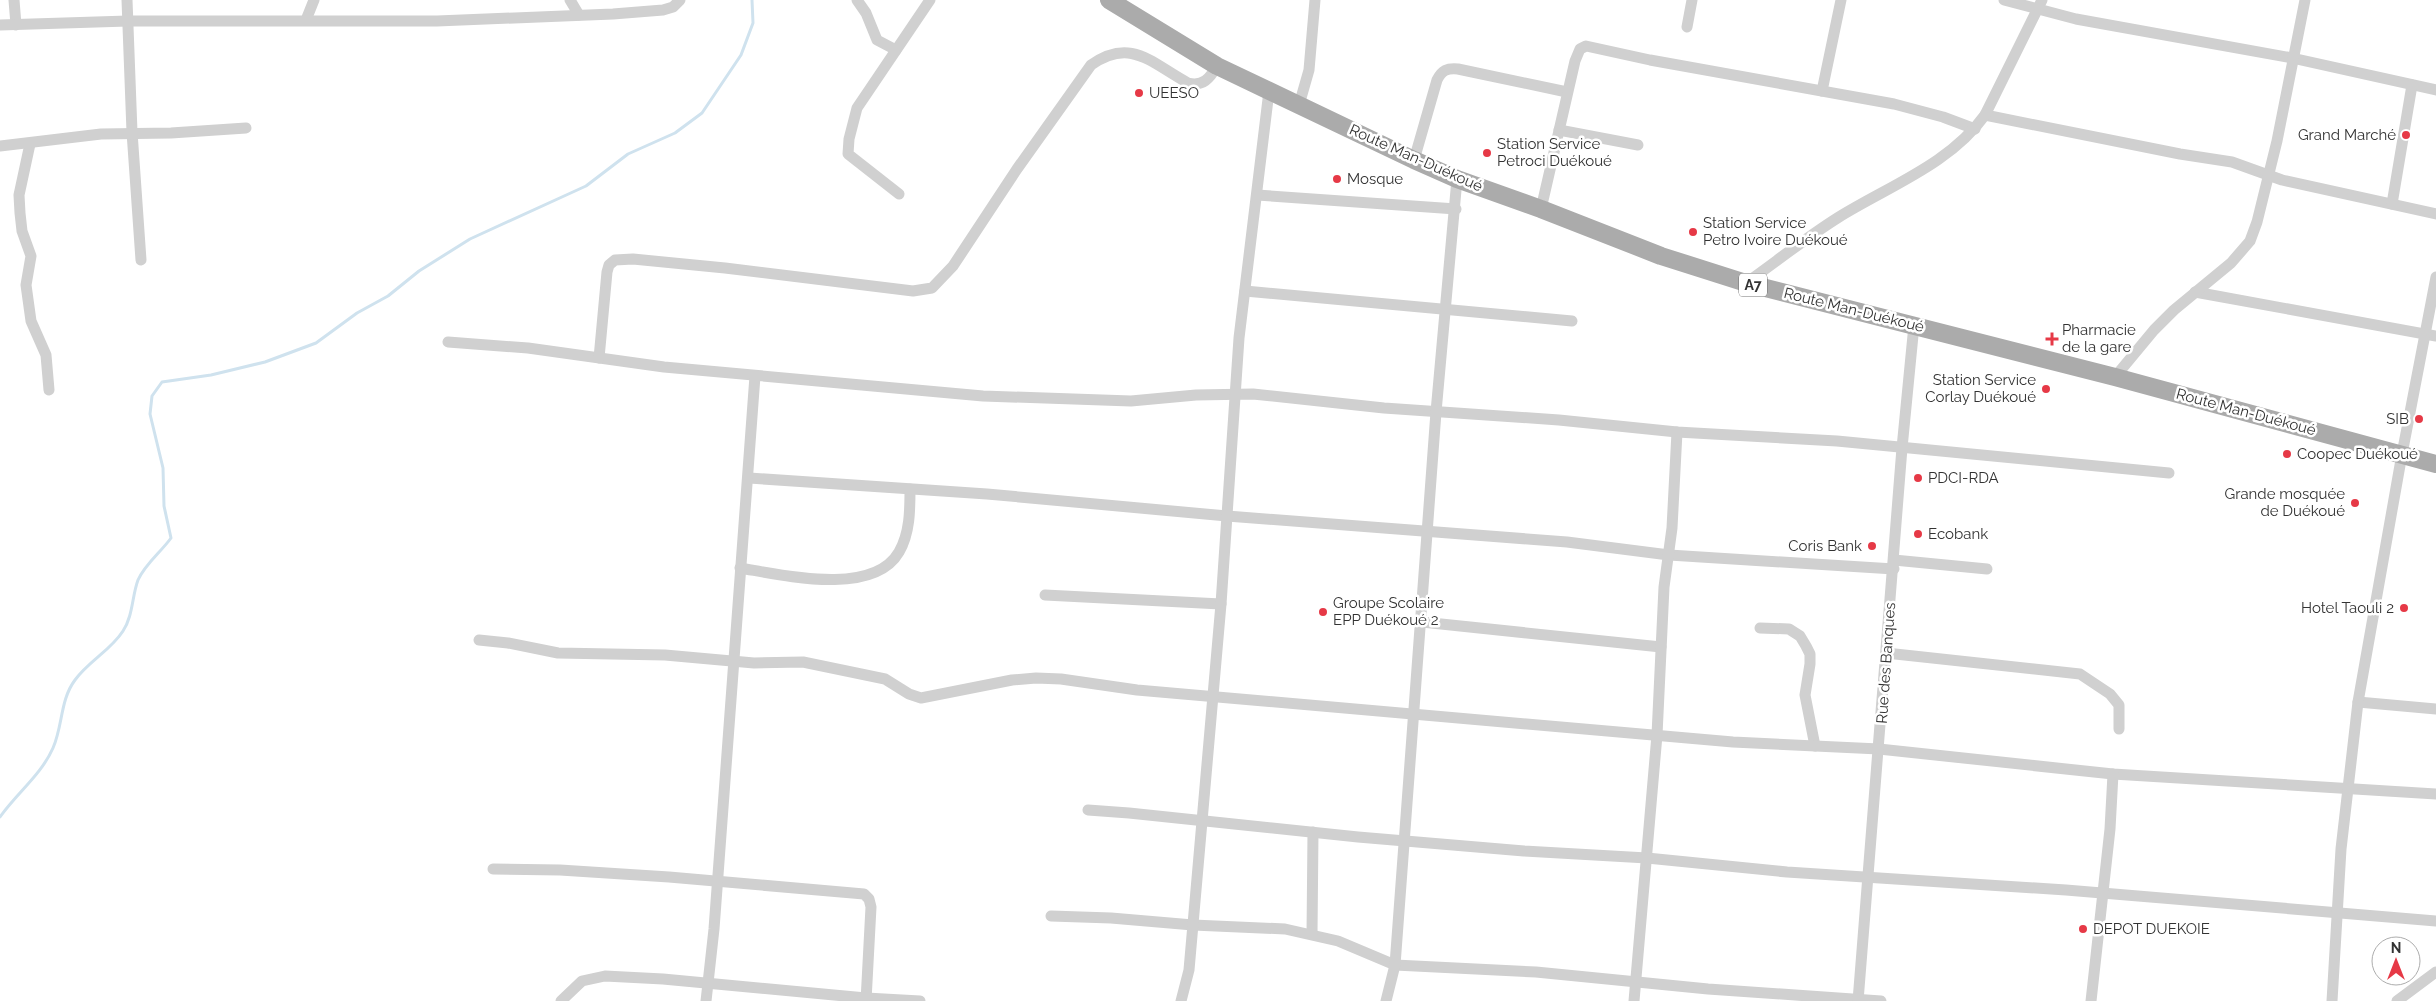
<svg xmlns="http://www.w3.org/2000/svg" width="2436" height="1001" font-family="Raleway,sans-serif">
<style>
.lines{fill:none;stroke-linecap:round;stroke-linejoin:round}
.stream{stroke:#cfe2ee;stroke-width:3}
.street{stroke:#d0d0d0;stroke-width:11}
.primary{stroke:#ababab;stroke-width:18}
.poi-dot{fill:#e63946;stroke:#fff;stroke-width:2}
.labels{text-anchor:middle;stroke-width:5;stroke-linejoin:round;paint-order:stroke}
.shield{fill:#fff;stroke:#707070;stroke-width:1}
.shield-label{font-size:14px;font-weight:bold;fill:#333}
.poi-label{font-size:15px;fill:#333;stroke:#fff;text-anchor:start}
.street-label{font-size:15px;fill:#333;stroke:#fff}
</style>
<rect width="100%" height="100%" fill="#fff"/>
<g class="lines">
<path class="stream" d="M0 817C17 793 41 775 53 748 63 725 60 700 75 680 89 661 111 650 123 631 133 616 132 596 138 580 145 564 161 552 171 538L164 506 163 468 150 414 152 396 162 382 211 375 265 362 316 343 357 313 388 296 419 271 470 239 586 186 628 154 675 133 702 113 741 55 753 23 752 0"/>
<g class="street">
<path d="M14 0 16 25"/>
<path d="M127 0 132 132 141 260"/>
<path d="M570 0 579 15"/>
<path d="M857 0 866 13 877 40 896 50"/>
<path d="M2004 0 2076 19 2292 58 2436 90"/>
<path d="M306 20 314 0"/>
<path d="M0 25 128 21H437L613 14 663 10 673 7 680 0"/>
<path d="M1687 27 1692 0"/>
<path d="M1822 91 1841 0"/>
<path d="M1299 105 1309 70 1315 0"/>
<path d="M1985 115 2180 154 2232 162 2282 180 2436 214"/>
<path d="M1559 130 1638 145"/>
<path d="M30 144 19 195 20 213 22 231 31 256 26 285 31 321 46 355 49 390"/>
<path d="M0 146 101 134 171 133 246 128"/>
<path d="M1414 160 1437 80C1442 70 1447 68 1458 69L1567 92"/>
<path d="M899 194 848 154 849 139 857 108 930 0"/>
<path d="M1257 195 1456 209"/>
<path d="M2392 204 2412 85"/>
<path d="M1541 209 1575 61 1580 49 1586 46 1650 60 1894 104 1943 117 1975 129"/>
<path d="M1746 283C1777 261 1807 237 1839 217 1889 186 1950 164 1985 115L2042 0"/>
<path d="M1245 291 1572 321"/>
<path d="M2195 292 2436 336"/>
<path d="M448 342 528 348 664 367 983 396 1131 401 1196 395 1253 394 1384 408 1559 420 1677 432 1837 441 2169 473"/>
<path d="M599 358 607 272 609 265 615 260 633 259 725 268 913 291 932 288 953 266 1017 169 1091 65C1131 37 1151 63 1188 83 1203 87 1210 78 1217 66"/>
<path d="M2115 377 2154 330 2174 310 2231 263 2250 241 2257 222 2277 141 2305 0"/>
<path d="M749 478 987 494 1227 516 1567 542 1669 555 1894 569"/>
<path d="M1894 560 1987 569"/>
<path d="M740 568C782 575 873 597 899 552 910 533 910 510 910 489"/>
<path d="M1045 595 1221 604"/>
<path d="M1422 622 1661 647"/>
<path d="M1760 628 1789 629 1800 636 1806 646 1810 654V664L1805 695 1815 746"/>
<path d="M479 640 508 643 558 653 665 655 754 663 803 662 885 679 909 694 921 698 1012 680 1036 678 1061 679 1137 690 1733 742 1879 749 2113 774 2436 794"/>
<path d="M1886 653 2080 674 2110 694 2119 705V729"/>
<path d="M2358 702 2436 709"/>
<path d="M1088 810 1129 813 1358 837 1524 851 1647 858 1787 872 2066 890 2436 921"/>
<path d="M493 869 560 870 669 877 864 894 869 899 871 907 866 1001"/>
<path d="M1051 916 1111 918 1193 925 1285 929 1338 941 1395 965 1536 972 1708 989 1881 1001"/>
<path d="M1312 934 1313 832"/>
<path d="M561 1001 582 981 605 976 663 979 866 998 920 1001"/>
<path d="M706 1001 714 929 755 376"/>
<path d="M1181 1001 1189 970 1221 604 1239 338 1269 91"/>
<path d="M1386 1001 1395 965 1436 412 1457 179"/>
<path d="M1634 1001 1657 735 1664 587 1672 528 1677 432"/>
<path d="M1858 1001 1902 448 1914 325"/>
<path d="M2091 1001 2110 829 2113 774"/>
<path d="M2332 1001 2341 849 2358 702 2402 454 2436 277"/>
<path d="M2397 1001 2436 972"/>
</g>
<path class="primary" d="M1109 0 1217 66 1414 160 1457 179 1541 209 1661 256 1746 283 2115 377 2436 464"/>
</g>
<g class="poi-dot">
<circle cx="1139" cy="93" r="5"/>
<circle cx="2406" cy="135" r="5"/>
<circle cx="1487" cy="153" r="5"/>
<circle cx="1337" cy="179" r="5"/>
<circle cx="1693" cy="232" r="5"/>
<path d="M2049.5 331.5h5v5h5v5h-5v5h-5v-5h-5v-5h5z"/>
<circle cx="2046" cy="389" r="5"/>
<circle cx="2419" cy="419" r="5"/>
<circle cx="2287" cy="454" r="5"/>
<circle cx="1918" cy="478" r="5"/>
<circle cx="2355" cy="503" r="5"/>
<circle cx="1918" cy="534" r="5"/>
<circle cx="1872" cy="546" r="5"/>
<circle cx="2404" cy="608" r="5"/>
<circle cx="1323" cy="612" r="5"/>
<circle cx="2083" cy="929" r="5"/>
</g>
<g class="labels">
<rect class="shield" x="1739" y="273.5" width="28" height="23" rx="4"/>
<g class="shield-label">
<text x="1753" y="290">A7</text>
</g>
<g class="poi-label">
<text x="1149" y="98">UEESO</text>
<text x="2396" y="140" text-anchor="end">Grand Marché</text>
<text x="1497" y="149">Station Service<tspan x="1497" dy="17">Petroci Duékoué</tspan></text>
<text x="1347" y="184">Mosque</text>
<text x="1703" y="228">Station Service<tspan x="1703" dy="17">Petro Ivoire Duékoué</tspan></text>
<text x="2062" y="335">Pharmacie<tspan x="2062" dy="17">de la gare</tspan></text>
<text x="2036" y="385" text-anchor="end">Station Service<tspan x="2036" dy="17">Corlay Duékoué</tspan></text>
<text x="2409" y="424" text-anchor="end">SIB</text>
<text x="2297" y="459">Coopec Duékoué</text>
<text x="1928" y="483">PDCI-RDA</text>
<text x="2345" y="499" text-anchor="end">Grande mosquée<tspan x="2345" dy="17">de Duékoué</tspan></text>
<text x="1928" y="539">Ecobank</text>
<text x="1862" y="551" text-anchor="end">Coris Bank</text>
<text x="1333" y="608">Groupe Scolaire<tspan x="1333" dy="17">EPP Duékoué 2</tspan></text>
<text x="2394" y="613" text-anchor="end">Hotel Taouli 2</text>
<text x="2093" y="934">DEPOT DUEKOIE</text>
</g>
<g class="street-label">
<text transform="translate(1416 158) rotate(24)" y="5">Route Man-Duékoué</text>
<text transform="translate(1854 310) rotate(14)" y="5">Route Man-Duékoué</text>
<text transform="translate(2246 412) rotate(15)" y="5">Route Man-Duékoué</text>
<text transform="translate(1886 663) rotate(-86)" y="5">Rue des Banques</text>
</g>
</g>
<g transform="translate(2396 961)"><circle r="24" fill="#ffffff" stroke="#adadad"/>
<path d="M0-4L9 19L0 12L-9 19Z" fill="#e63946"/>
<text y="-8" font-size="14" font-weight="bold" text-anchor="middle" fill="#333333">N</text>
</g>
</svg>
